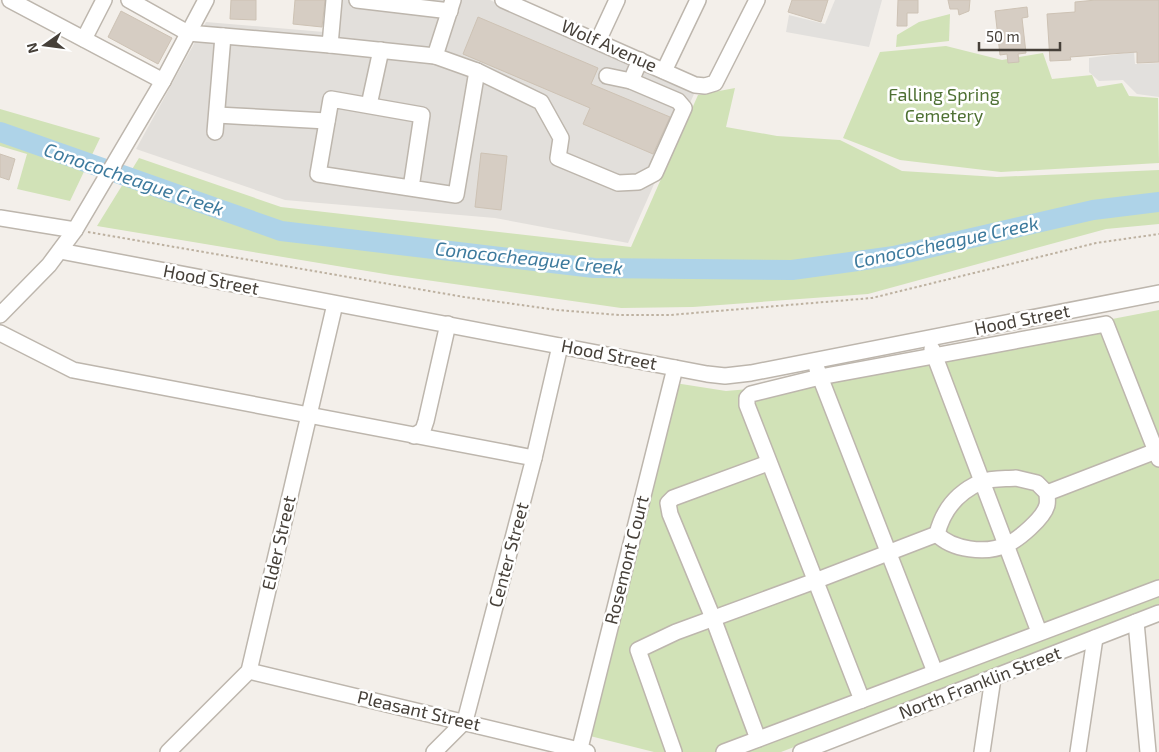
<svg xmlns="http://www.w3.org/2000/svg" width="1159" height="752" font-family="'Exo 2',sans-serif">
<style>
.industrial{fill:#e2dfdb}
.green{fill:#d1e2b7}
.parking{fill:#e2e0dd}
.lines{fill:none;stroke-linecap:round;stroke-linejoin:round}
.river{stroke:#aed3e8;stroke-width:20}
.building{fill:#d6cdc3;stroke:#cdc2b4}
.minor-casing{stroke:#bdb6ad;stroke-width:18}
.path{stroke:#bdb1a0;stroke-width:2;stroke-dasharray:2.5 2.5;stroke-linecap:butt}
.minor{stroke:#fff;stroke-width:15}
.labels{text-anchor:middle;stroke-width:5;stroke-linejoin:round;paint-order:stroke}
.street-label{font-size:18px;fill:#464039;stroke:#fff}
.park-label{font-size:18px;fill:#4e7033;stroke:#fff}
.water-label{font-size:19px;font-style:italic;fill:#3d7a9d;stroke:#fff}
</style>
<rect width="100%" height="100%" fill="#f3efea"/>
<path class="industrial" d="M328 0H490L694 94 628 243 495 218 285 200 136 149 206 22 324 32Z"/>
<g class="green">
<path d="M950 14 949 41 896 47 897 35 919 22Z"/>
<path d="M946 46 1002 60 1043 53 1052 79 1092 75 1097 87 1122 83 1129 96 1158 98 1159 163 1001 172 900 160 843 138 880 52Z"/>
<path d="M735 88 726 127 777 136 840 140 902 171 997 177 1159 170V224L1106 229 868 294 693 307 621 308 391 275 97 226 139 158 281 207 631 247 698 95Z"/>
<path d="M0 109 100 138 70 201 17 189 27 154 0 146Z"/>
<path d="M1159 310V608L781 752H654L590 736 675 383 726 391 749 389Z"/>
</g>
<g class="parking">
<path d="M835 0H882L869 47 786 32 789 15 825 24Z"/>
<path d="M1134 52 1135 64 1159 63V97L1137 94 1123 80 1099 81 1089 72V58Z"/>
</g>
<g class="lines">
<path class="river" d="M0 132 281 231 594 268 792 270 894 256 1093 210 1159 202"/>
</g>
<g class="building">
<path d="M231 0H256V20L230 19Z"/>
<path d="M295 0H325L322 27 293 24Z"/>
<path d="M792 0H828L821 22 788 12Z"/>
<path d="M898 0H918V13H907V26H897Z"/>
<path d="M948 0H970L969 11 959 15 958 9H950Z"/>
<path d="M1096 0H1159V62L1137 63V52L1070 57 1071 60 1050 61 1047 14 1075 12V2Z"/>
<path d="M1027 7 1028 17 1022 18 1026 53 1018 54 1019 62 1008 63 1007 54 1000 55 995 11Z"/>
<path d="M121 11 172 38 158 64 108 37Z"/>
<path d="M478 17 598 68 591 84 670 117 653 154 583 124 590 108 463 54Z"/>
<path d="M481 153 507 156 501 210 475 207Z"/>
<path d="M0 154 15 159 9 180 0 177Z"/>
</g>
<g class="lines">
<defs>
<g id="minor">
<path d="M10 0 163 81"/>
<path d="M129 0 188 33 330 45 334 0"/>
<path d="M357 0 450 11"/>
<path d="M503 0 695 85 705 86 715 83 757 0"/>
<path d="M84 39 104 0"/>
<path d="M598 41 617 0"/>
<path d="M330 45 435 56 453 0"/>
<path d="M477 71 541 102 561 138 558 158 618 183 638 182 655 173 684 108 678 101 631 81"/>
<path d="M664 71 698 0"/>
<path d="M607 76 631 81 640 60"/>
<path d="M369 105 381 50"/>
<path d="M217 115 327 121"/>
<path d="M215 132 223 36"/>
<path d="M411 188 422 115 331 99 318 174 456 195 477 71 435 56"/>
<path d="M0 218 75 230"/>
<path d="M60 251 707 374 725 376 751 373 1159 293"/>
<path d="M0 315 49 265 75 230 163 81 206 0"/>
<path d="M0 333 73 370 534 458"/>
<path d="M932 349 1039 632"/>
<path d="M817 369 935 672"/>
<path d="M414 436 423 430 426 421 448 324"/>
<path d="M1016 478 1037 483 1047 493C1047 497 1048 501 1047 505 1044 518 1018 540 1006 545 986 554 952 550 937 534 943 510 958 492 981 482 991 478 1005 479 1016 478Z"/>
<path d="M1047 493 1156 451"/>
<path d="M1136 622 1148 752"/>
<path d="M249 671 587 752"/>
<path d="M862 700 747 405V398L751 394 820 377 1106 324 1159 459"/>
<path d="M758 739 713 618 670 514 668 503 673 498 768 463"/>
<path d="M168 752 249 671 335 304"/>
<path d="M434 752 465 721 534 458 560 346"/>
<path d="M579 752 675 368"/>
<path d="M674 752 638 650 676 632 815 581 937 534"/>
<path d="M724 752 1159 588"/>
<path d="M801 752 1159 613"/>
<path d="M982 752 993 678"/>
<path d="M1078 752 1095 638"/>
</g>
</defs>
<use href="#minor" class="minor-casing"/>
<path class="path" d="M88 232 464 297 557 310 619 315H670L872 298 1096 243 1159 234"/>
<use href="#minor" class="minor"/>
</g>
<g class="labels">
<g class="street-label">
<text transform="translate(609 46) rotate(24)" y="6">Wolf Avenue</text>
<text transform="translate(211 280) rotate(11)" y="6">Hood Street</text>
<text transform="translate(1022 320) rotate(-11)" y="6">Hood Street</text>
<text transform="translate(609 355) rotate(11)" y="6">Hood Street</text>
<text transform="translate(279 543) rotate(-77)" y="6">Elder Street</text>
<text transform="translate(509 555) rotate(-75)" y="6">Center Street</text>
<text transform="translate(627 560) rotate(-76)" y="6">Rosemont Court</text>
<text transform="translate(980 683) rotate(-21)" y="6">North Franklin Street</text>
<text transform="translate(419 711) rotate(13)" y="6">Pleasant Street</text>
</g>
<g class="park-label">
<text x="944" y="101">Falling Spring<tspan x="944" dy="21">Cemetery</tspan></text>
</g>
<g class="water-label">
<text transform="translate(134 179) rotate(19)" y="7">Conococheague Creek</text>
<text transform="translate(946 242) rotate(-12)" y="7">Conococheague Creek</text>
<text transform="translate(529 258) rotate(6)" y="7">Conococheague Creek</text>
</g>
</g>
<g transform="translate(45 45) rotate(256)" stroke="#ffffff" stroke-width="4" paint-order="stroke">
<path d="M0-4L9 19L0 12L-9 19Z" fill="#464039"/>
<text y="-8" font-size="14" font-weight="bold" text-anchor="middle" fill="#464039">N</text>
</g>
<path d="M979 42v8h81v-8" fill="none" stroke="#464039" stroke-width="2.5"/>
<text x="986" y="42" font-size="15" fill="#464039" stroke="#ffffff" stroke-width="4" paint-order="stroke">50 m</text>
</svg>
